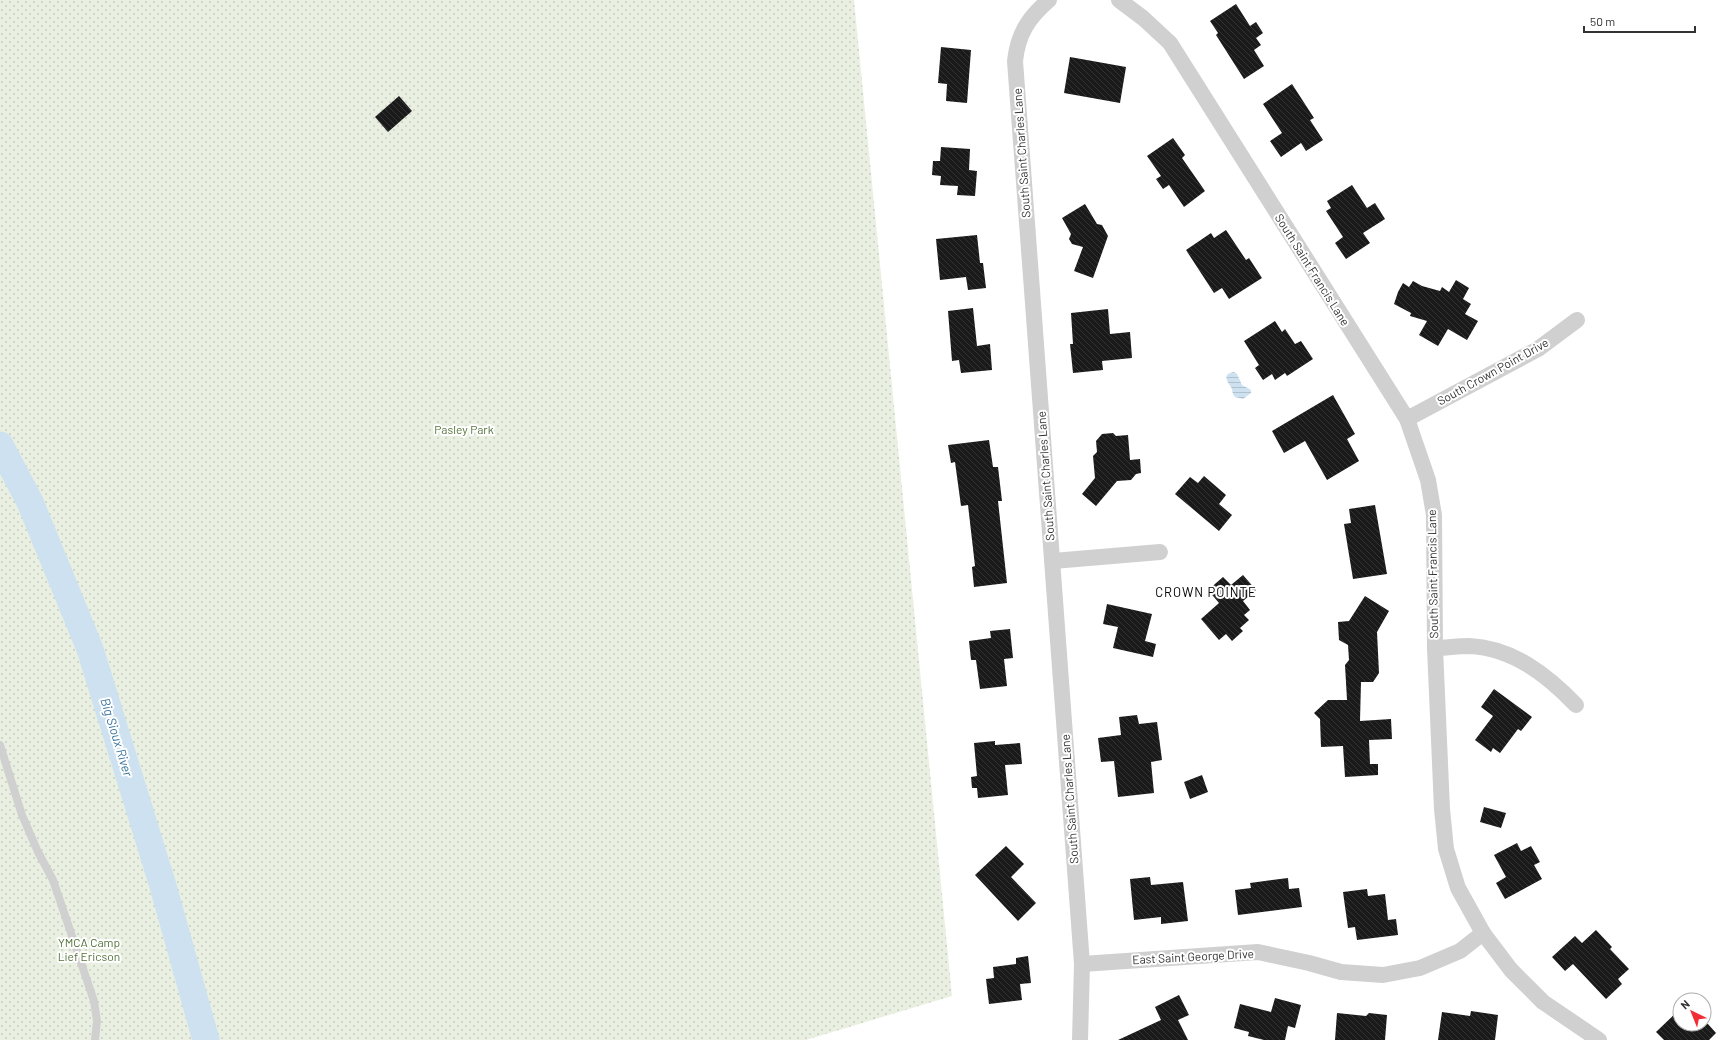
<svg xmlns="http://www.w3.org/2000/svg" width="1720" height="1040" font-family="Barlow,sans-serif">
<style>
.park{fill:url(#park-dots)}
.water{fill:url(#water-rules)}
.lines{fill:none;stroke-linecap:round;stroke-linejoin:round}
.river{stroke:#cde1f0;stroke-width:27}
.building{fill:url(#building-back-hatch)}
.service{stroke:#d0d0d0;stroke-width:8}
.minor{stroke:#d0d0d0;stroke-width:16}
.labels{text-anchor:middle;stroke-width:4;stroke-linejoin:round;paint-order:stroke}
.street-label{font-size:12px;fill:#333;stroke:#fff}
.park-label{font-size:12px;fill:#54733c;stroke:#fff}
.neighbourhood-label{font-size:13px;letter-spacing:1px;fill:#000;stroke:#fff}
.water-label{font-size:13px;font-style:italic;fill:#39739d;stroke:#fff}
</style>
<defs>
<pattern id="park-dots" width="8" height="8" patternUnits="userSpaceOnUse"><rect width="8" height="8" fill="#e9f0e1"/><path d="M2 2h.1M6 6h.1" fill="none" stroke="#c8cec2" stroke-width="1.8" stroke-linecap="round"/></pattern>
<pattern id="water-rules" width="6" height="5" patternUnits="userSpaceOnUse"><rect width="6" height="5" fill="#cde1f0"/><path d="M0 2.5h6" fill="none" stroke="#b0c2ce"/></pattern>
<pattern id="building-back-hatch" width="6" height="6" patternUnits="userSpaceOnUse"><rect width="6" height="6" fill="#1a1a1a"/><path d="M-1 5l2 2M0 0l6 6M5-1l2 2" fill="none" stroke="#333"/></pattern>
</defs>
<rect width="100%" height="100%" fill="#fff"/>
<path class="park" d="M0 0H854L952 996 806 1040H0Z"/>
<path class="water" d="M1234 372 1237 374 1242 385 1251 390V393L1243 399 1235 397C1232 394 1233 391 1231 387 1227 381 1222 374 1234 372Z"/>
<g class="lines">
<path class="river" d="M0 445 30 502 90 649 163 886 206 1040"/>
</g>
<g class="building">
<path d="M1236 4 1250 26 1256 22 1263 33 1256 38 1261 45 1254 50 1264 66 1244 79 1216 35 1218 33 1210 21Z"/>
<path d="M941 47 971 50 967 103 946 101 947 84 938 83Z"/>
<path d="M1070 57 1126 67 1120 103 1064 93Z"/>
<path d="M1292 84 1314 118 1310 120 1323 140 1306 151 1301 143 1281 157 1270 141 1282 133 1263 104Z"/>
<path d="M399 96 412 111 388 132 375 117Z"/>
<path d="M1173 138 1185 155 1182 158 1205 191 1184 207 1169 185 1163 189 1156 179 1161 176 1147 156Z"/>
<path d="M941 147 970 149 969 170 977 171 975 196 957 195 958 186 940 185 941 176 932 175 933 161H940Z"/>
<path d="M1352 185 1367 208 1375 203 1385 219 1363 233 1370 243 1346 259 1335 243 1343 237 1326 211 1331 208 1327 201Z"/>
<path d="M1085 204 1097 224 1102 225 1108 236 1093 278 1074 271 1083 247 1072 244 1069 239 1071 234 1062 218Z"/>
<path d="M1226 230 1246 260 1249 258 1262 278 1229 299 1222 288 1214 293 1186 250 1211 233 1214 238Z"/>
<path d="M977 235 980 263H983L986 288 968 290 966 277 940 280 936 239Z"/>
<path d="M1456 280 1469 288 1463 299 1471 304 1465 314 1478 321 1467 340 1448 329 1438 346 1419 335 1427 321 1410 316 1411 313 1394 304 1398 292 1403 283 1409 287 1413 281 1422 286 1440 291 1442 287 1449 292Z"/>
<path d="M973 308 977 346 990 344 992 370 961 373 959 360 952 361 948 311Z"/>
<path d="M1108 309 1110 334 1130 332 1132 358 1102 361 1103 370 1073 373 1070 344H1073L1071 313Z"/>
<path d="M1275 321 1282 332 1285 329 1295 344 1301 341 1313 359 1287 376 1285 373 1275 380 1272 374 1263 380 1255 368 1259 365 1244 341Z"/>
<path d="M1333 395 1355 434 1347 439 1359 461 1327 480 1305 441 1284 453 1272 431Z"/>
<path d="M1113 433 1116 436 1128 435 1130 460 1140 459 1141 473 1136 474 1131 480 1117 481 1096 506 1082 494 1095 478 1093 456 1097 452 1096 441 1102 434Z"/>
<path d="M989 440 993 467H998L1002 501H998L1007 583 974 587 972 567 975 566 968 505 961 506 955 462 951 463 948 445Z"/>
<path d="M1204 476 1226 495 1219 504 1232 515 1219 531 1175 494 1190 477 1198 483Z"/>
<path d="M1375 505 1387 574 1353 579 1344 524 1351 523 1349 509Z"/>
<path d="M1243 575 1256 590 1243 601 1250 610 1244 615 1249 620 1240 628 1243 631 1232 641 1226 634 1219 640 1201 619 1219 603 1208 590 1223 577 1231 585Z"/>
<path d="M1365 596 1389 611 1377 632 1379 673 1373 682H1361L1360 721 1391 719 1392 739 1369 740 1370 764H1378V775L1345 777 1343 746 1321 747 1320 719 1314 713 1328 700H1347L1345 665 1349 660 1348 645 1339 640 1338 622 1349 621Z"/>
<path d="M1107 604 1152 614 1145 641 1156 644 1153 657 1113 648 1118 627 1103 624Z"/>
<path d="M1010 629 1013 658 1004 659 1007 686 980 689 976 660H971L969 641 991 638 990 631Z"/>
<path d="M1494 689 1532 717 1521 731 1518 729 1500 753 1493 748 1491 752 1475 740 1493 716 1481 707Z"/>
<path d="M1137 715 1139 724 1157 722 1162 760 1151 762 1154 793 1118 797 1114 761 1101 762 1098 738 1121 735 1119 717Z"/>
<path d="M995 741V745L1020 743 1022 764 1005 765 1008 795 978 798 977 788H972L971 777 977 776 974 743Z"/>
<path d="M1202 775 1208 792 1190 799 1184 782Z"/>
<path d="M1484 807 1506 813 1501 828 1480 822Z"/>
<path d="M1517 843 1521 851 1531 846 1540 862 1534 865 1542 879 1505 899 1496 883 1506 877 1494 855Z"/>
<path d="M1006 846 1024 864 1011 877 1036 903 1018 921 975 875Z"/>
<path d="M1150 877 1151 885 1183 882 1188 921 1161 924V917L1134 920 1130 879Z"/>
<path d="M1288 878 1289 889 1299 888 1302 907 1238 915 1235 890 1251 888 1250 883Z"/>
<path d="M1367 889 1368 896 1385 894 1388 920 1396 919 1398 935 1357 940 1355 927 1348 928 1343 892Z"/>
<path d="M1596 930 1612 947 1610 949 1629 969 1618 979 1622 984 1606 999 1573 964 1565 971 1552 957 1575 936 1582 943Z"/>
<path d="M1028 956 1031 983 1020 984 1022 1000 989 1004 986 979 994 978 993 967 1016 964V958Z"/>
<path d="M1179 995 1189 1015 1178 1020 1188 1040H1118L1161 1020 1155 1007Z"/>
<path d="M1275 998 1301 1005 1295 1028 1288 1026 1285 1040H1264L1248 1036 1249 1032 1234 1028 1240 1004 1271 1012Z"/>
<path d="M1680 1009V1024H1708L1716 1033 1709 1040H1664L1656 1032Z"/>
<path d="M1471 1011 1498 1015 1495 1040H1438L1442 1012 1470 1016Z"/>
<path d="M1337 1013 1366 1016 1369 1013 1387 1015 1385 1040H1335Z"/>
</g>
<g class="lines">
<path class="service" d="M0 745 22 815 38 852 53 880 94 1001 97 1021 95 1040"/>
<g class="minor">
<path d="M1049 0C1028 18 1018 34 1015 61L1082 964 1080 1040"/>
<path d="M1119 0 1143 18 1170 43 1407 419 1428 480 1434 515 1435 648 1442 809 1446 849 1458 888 1483 933 1511 970 1543 1002 1599 1040"/>
<path d="M1407 419 1538 349 1577 320"/>
<path d="M1053 561 1160 552"/>
<path d="M1435 648C1446 648 1457 646 1469 646 1513 648 1547 675 1576 705"/>
<path d="M1082 964 1258 952 1309 963 1341 972 1383 975 1420 968 1460 951 1483 933"/>
</g>
</g>
<g class="labels">
<g class="street-label">
<text transform="translate(1022 153) rotate(-94)" y="4">South Saint Charles Lane</text>
<text transform="translate(1312 270) rotate(58)" y="4">South Saint Francis Lane</text>
<text transform="translate(1493 372) rotate(-29)" y="4">South Crown Point Drive</text>
<text transform="translate(1046 476) rotate(-94)" y="4">South Saint Charles Lane</text>
<text transform="translate(1433 574) rotate(-91)" y="4">South Saint Francis Lane</text>
<text transform="translate(1070 799) rotate(-94)" y="4">South Saint Charles Lane</text>
<text transform="translate(1193 957) rotate(-3)" y="4">East Saint George Drive</text>
</g>
<g class="park-label">
<text x="464" y="434">Pasley Park</text>
<text x="89" y="947">YMCA Camp<tspan x="89" dy="14">Lief Ericson</tspan></text>
</g>
<g class="neighbourhood-label">
<text x="1206" y="597">CROWN POINTE</text>
</g>
<g class="water-label">
<text transform="translate(117 737) rotate(73)" y="5">Big Sioux River</text>
</g>
</g>
<g transform="translate(1692 1012) rotate(317)"><circle r="19" fill="#ffffff" stroke="#adadad"/>
<path d="M0-3L7 15L0 10L-7 15Z" fill="#f22d36"/>
<text y="-6" font-size="11" font-weight="bold" text-anchor="middle" fill="#333333">N</text>
</g>
<path d="M1584 26v6h111v-6" fill="none" stroke="#333333" stroke-width="2"/>
<text x="1590" y="26" font-size="12" fill="#333333" stroke="#ffffff" stroke-width="3" paint-order="stroke">50 m</text>
</svg>
